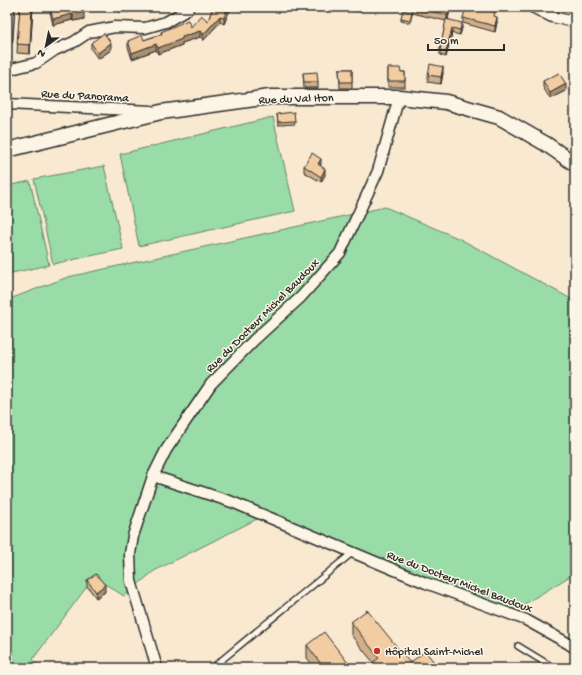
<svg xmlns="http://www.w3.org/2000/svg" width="582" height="675" font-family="'Gochi Hand',sans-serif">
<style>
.green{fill:#9adca7;stroke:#628469}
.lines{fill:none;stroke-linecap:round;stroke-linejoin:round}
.lane-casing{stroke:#2b2b2b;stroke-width:8}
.street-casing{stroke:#2b2b2b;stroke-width:13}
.secondary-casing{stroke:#2b2b2b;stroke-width:17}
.lane{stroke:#fcf5e5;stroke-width:5}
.street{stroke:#fcf5e5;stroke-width:10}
.secondary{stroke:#fcf5e5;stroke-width:14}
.wall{fill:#d0b08b;stroke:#2b2b2b}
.shaded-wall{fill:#a99071;stroke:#2b2b2b}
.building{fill:#f2cda2;stroke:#2b2b2b}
.poi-dot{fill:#c8321e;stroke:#fcf5e5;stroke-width:1.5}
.labels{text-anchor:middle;stroke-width:3;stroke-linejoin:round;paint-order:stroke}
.street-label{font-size:12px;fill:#2b2b2b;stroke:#fcf5e5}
.poi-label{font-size:12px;fill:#2b2b2b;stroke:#fcf5e5;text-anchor:start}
</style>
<rect width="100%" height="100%" fill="#f9e9d1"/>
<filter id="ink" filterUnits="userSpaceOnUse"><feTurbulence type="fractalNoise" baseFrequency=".025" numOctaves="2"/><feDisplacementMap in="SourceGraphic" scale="8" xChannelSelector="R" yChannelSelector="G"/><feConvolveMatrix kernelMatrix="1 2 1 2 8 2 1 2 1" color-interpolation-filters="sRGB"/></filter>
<g filter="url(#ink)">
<g class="green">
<path d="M273 117 295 211 139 246 120 154Z"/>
<path d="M104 166 123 249 53 264 34 179Z"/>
<path d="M30 181 49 265 7 274V186Z"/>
<path d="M385 207 460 239 575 301V573L515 610 259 518 154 571 124 596 94 577 33 659 38 668H7V300L68 277Z"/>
</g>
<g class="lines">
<defs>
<g id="lane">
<path d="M518 646 554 668"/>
<path d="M212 668 352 553"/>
</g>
<g id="street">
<path d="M532 7 552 17 575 22"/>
<path d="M7 39 9 7"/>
<path d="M7 70 36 63 55 50 74 42 89 32 115 27 145 28 166 22 187 10 189 7"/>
<path d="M7 104 151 111"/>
<path d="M153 476 232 502 426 583 526 620 569 644 575 648"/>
<path d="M157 668 131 581 130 554 133 536 153 476 166 450 211 384 254 340 301 297 340 253 378 171 399 97"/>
</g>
<path id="secondary" d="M7 150 161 112 270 97H399L446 102 499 117 546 144 575 164"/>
</defs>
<use href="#lane" class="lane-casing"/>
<use href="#street" class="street-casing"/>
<use href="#secondary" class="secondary-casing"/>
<use href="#lane" class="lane"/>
<use href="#street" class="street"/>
<use href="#secondary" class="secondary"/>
</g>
<g class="wall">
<path d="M20 7H33L30 54 17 53Z"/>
<path d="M49 7H82L84 19 73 21 72 20 53 25Z"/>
<path d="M119 7H151V11L130 10V12H119Z"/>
<path d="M213 7H231L224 24 220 22 203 41V39L200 37 182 43V45L158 54 156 50 132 59 128 47V41L144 40 161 34V32L191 27 208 21Z"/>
<path d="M337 7H363L361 12Z"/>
<path d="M412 7H451L448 19 462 28 460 35 452 33 446 57 440 55V50L446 21 412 13V15L410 23 401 21V18L412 12Z"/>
<path d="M495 16 497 22 495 32 463 23V18Z"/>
<path d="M91 43 111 50 98 59 91 49Z"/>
<path d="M388 68 401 72H405V87H388Z"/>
<path d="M339 69H352V88H340Z"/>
<path d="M303 73 318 82V88H304Z"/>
<path d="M443 73 441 84 428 82V75Z"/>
<path d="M543 81 566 91 550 99 543 87Z"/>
<path d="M277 114 295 121V124L278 125Z"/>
<path d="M321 164 320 166 325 175 321 182 304 172V166Z"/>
<path d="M87 580 105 592 96 598 87 586Z"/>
<path d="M351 622 410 663 373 662 351 635Z"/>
<path d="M307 645 352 668H315L307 658Z"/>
</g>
<g class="shaded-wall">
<path d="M32 7H33L30 54V45Z"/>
<path d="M228 7H231L224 24V18Z"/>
<path d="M450 7H451L447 21V15Z"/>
<path d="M84 12V19L73 21V15Z"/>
<path d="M72 14V20L53 25V19Z"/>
<path d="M220 16V22L203 41V35Z"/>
<path d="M497 17V22L495 32V26Z"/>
<path d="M462 23V28L460 35V30Z"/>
<path d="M452 28V33L446 57V52Z"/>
<path d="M200 31V37L182 43V45L158 54V48L182 37Z"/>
<path d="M111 43V50L98 59V53Z"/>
<path d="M156 44V50L132 59V53Z"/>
<path d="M443 67V73L441 84V77Z"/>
<path d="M566 84V91L550 99V93Z"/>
<path d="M321 159V164L318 170V164Z"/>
<path d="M325 169V175L321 182V177Z"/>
<path d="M105 585V592L96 598V592Z"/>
</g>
<g class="building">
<path d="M20 7H32L30 45 17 44Z"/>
<path d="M50 7H82L84 12 73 15 72 14 53 19Z"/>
<path d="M213 7H228L224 18 220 16 203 35V33L200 31 182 37V39L158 48 156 44 132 53 128 41 142 35 144 40 162 34 161 32 188 20 191 27 201 15 208 21Z"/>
<path d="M412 7H450L447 15Z"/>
<path d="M466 7H475L495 12 494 16 497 17 495 26 463 18Z"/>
<path d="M403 10 412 12 410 20 401 18Z"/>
<path d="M446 19 462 23 460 30 452 28 446 52 440 50Z"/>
<path d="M104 33 111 43 98 53 91 43Z"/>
<path d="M430 64 443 67 441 77 428 75Z"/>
<path d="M388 68H400L401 72H405V81H388Z"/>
<path d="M339 69H352V82H340Z"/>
<path d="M317 72 318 82H304L303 73Z"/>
<path d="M559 73 566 84 550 93 543 81Z"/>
<path d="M294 112 295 121 278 122 277 114Z"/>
<path d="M312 153 321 159 318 164 325 169 321 177 304 166Z"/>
<path d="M96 574 105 585 96 592 87 580Z"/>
<path d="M367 610 410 663 425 651 439 668H366L379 658 351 622Z"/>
<path d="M324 632 352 668H316L321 664 307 645Z"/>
</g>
</g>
<circle class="poi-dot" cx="377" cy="651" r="4"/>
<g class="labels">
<g class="street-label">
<text transform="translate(85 95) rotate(3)" y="4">Rue du Panorama</text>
<text transform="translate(296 98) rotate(-2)" y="4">Rue du Val Iton</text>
<text transform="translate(262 315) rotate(-45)" y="4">Rue du Docteur Michel Baudoux</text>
<text transform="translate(460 581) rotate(21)" y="4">Rue du Docteur Michel Baudoux</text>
</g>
<g class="poi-label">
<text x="385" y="655">Hôpital Saint-Michel</text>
</g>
</g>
<rect width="582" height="675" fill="none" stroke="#fcf5e5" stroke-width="24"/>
<rect x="12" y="12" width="558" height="651" fill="none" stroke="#2b2b2b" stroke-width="1.5" filter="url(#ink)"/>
<g transform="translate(46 46) rotate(213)" stroke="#fcf5e5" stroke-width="3" paint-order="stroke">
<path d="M0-3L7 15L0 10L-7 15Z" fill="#2b2b2b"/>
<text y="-6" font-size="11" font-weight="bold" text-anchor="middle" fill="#2b2b2b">N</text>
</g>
<path d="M428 44v6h76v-6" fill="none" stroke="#2b2b2b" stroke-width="2"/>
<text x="434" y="44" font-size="12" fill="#2b2b2b" stroke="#fcf5e5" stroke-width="3" paint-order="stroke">50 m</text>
</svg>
